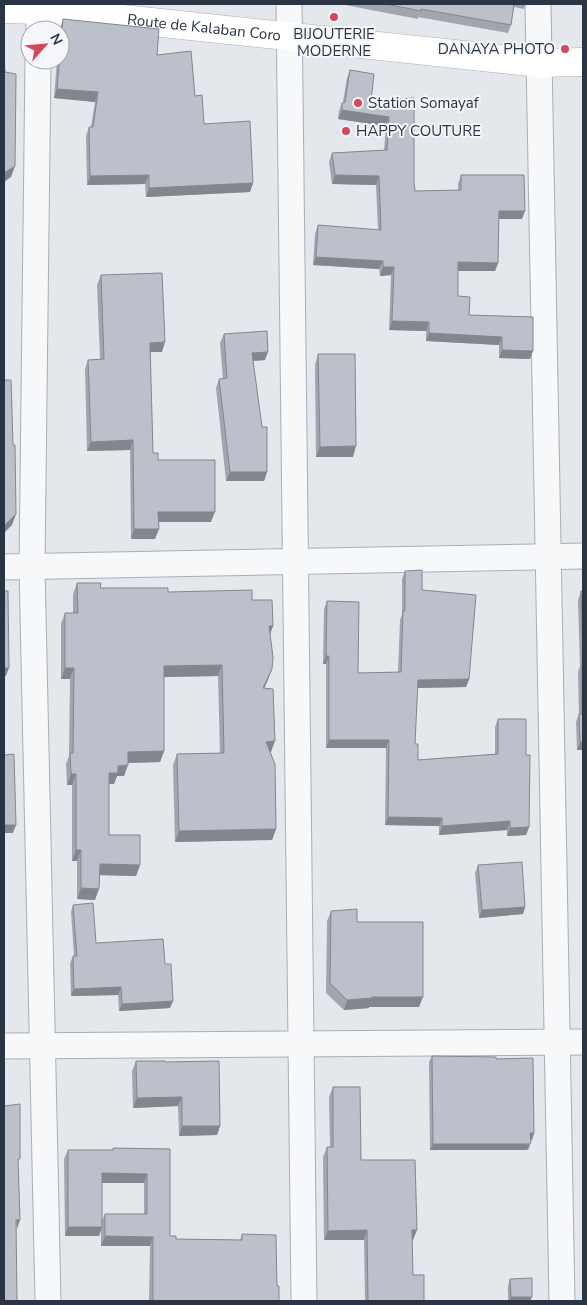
<svg xmlns="http://www.w3.org/2000/svg" width="587" height="1305" font-family="'Nunito Sans',sans-serif">
<style>
.lines{fill:none;stroke-linecap:round;stroke-linejoin:round}
.street-casing{stroke:#a9aeb7;stroke-width:27}
.secondary-casing{stroke:#a9aeb7;stroke-width:29}
.street{stroke:#f7f8fa;stroke-width:25}
.secondary{stroke:#fff;stroke-width:28}
.wall{fill:#a1a5ae;fill-rule:evenodd}
.shaded-wall{fill:#83868d}
.building{fill:#bbc0ca;stroke:#83868d}
.poi-dot{fill:#d1495b;stroke:#f4f6f9;stroke-width:2}
.labels{text-anchor:middle;stroke-width:4;stroke-linejoin:round;paint-order:stroke}
.street-label{font-size:15px;fill:#2b3445;stroke:#f4f6f9}
.poi-label{font-size:15px;fill:#2b3445;stroke:#f4f6f9;text-anchor:start}
</style>
<rect width="100%" height="100%" fill="#e4e7ec"/>
<g class="lines">
<defs>
<g id="street">
<path d="M289 4 304 1301"/>
<path d="M538 4 562 1301"/>
<path d="M39 30V4"/>
<path d="M38 60 32 567 48 1301"/>
<path d="M4 567 583 556"/>
<path d="M4 1046 583 1042"/>
</g>
<g id="secondary">
<path id="s1" d="M4 9 39 10 539 63 583 62"/>
</g>
</defs>
<use href="#street" class="street-casing"/>
<use href="#secondary" class="secondary-casing"/>
<use href="#street" class="street"/>
<use href="#secondary" class="secondary"/>
</g>
<g class="wall">
<path d="M340 4H526L524 9 514 7 511 25 508 33 418 17V19Z"/>
<path d="M63 19 157 55 195 96 204 124 253 183 250 192 146 197 145 184 87 185 86 136 89 127H91L95 102 54 98 57 60H60V28Z"/>
<path d="M350 70 371 101 414 98V183L415 191 458 190V184L461 175 522 219H499L498 263 495 271H458V296L469 315 533 317 530 359 499 358V345L426 341V331L389 330 391 275 380 276 379 269 313 265 315 234 318 225 378 230 376 185 332 184 329 162 332 153 384 150 386 126 338 119 339 111 342 103 343 102 347 78Z"/>
<path d="M101 275 162 352H150L153 453 211 522H159L155 539H131L130 450 87 451 85 369 88 360 100 359 97 285Z"/>
<path d="M224 334 265 360 253 361 267 472 264 481H226L216 388 219 379H223L220 343Z"/>
<path d="M318 354 353 457H316L315 365Z"/>
<path d="M405 571 422 590 469 679 466 687 417 688 415 744 418 760 495 754V727L498 719 526 755 529 827 526 835 507 836V830L439 835V826L385 825 386 748H326V664H323L324 609 327 601 358 673 398 672 400 620 402 614V579Z"/>
<path d="M77 583 100 588 168 592 252 600 273 626 270 634 272 669 264 688 271 752H270L276 829 272 840 175 842 173 765 177 754 220 753 218 676 164 677V751L160 762 128 763 124 776H117L114 784H109V835L140 865 136 876 100 875 95 900 77 899V861H72V785H67L66 764 69 756 70 679H61V624L65 613H73V594Z"/>
<path d="M581 591H583V750H577L576 722 579 714 578 672 580 666 578 600Z"/>
<path d="M478 865 525 907 523 914 479 918 475 873Z"/>
<path d="M73 905 96 943 165 964 170 1008 119 1011 118 995 71 996 70 963 73 956H74L71 912Z"/>
<path d="M331 911 357 922 419 1007H369V1008L344 1010 326 993 327 921Z"/>
<path d="M432 1056 496 1059 534 1133 532 1140H531L529 1149 527 1150H430L429 1062Z"/>
<path d="M136 1061 165 1062 220 1126 217 1135 179 1136 178 1106 133 1108 132 1071Z"/>
<path d="M333 1087 361 1160 413 1240H412L413 1275 424 1301H365L364 1240H324L323 1157 327 1147H330L329 1097Z"/>
<path d="M113 1148 170 1149V1236L176 1239 240 1240 242 1234 277 1286 279 1301H149L150 1246H101V1230L99 1236H65L64 1159 68 1150H113ZM102 1183H144V1214H105L102 1220Z"/>
<path d="M510 1279 530 1301H508V1286Z"/>
</g>
<g class="shaded-wall">
<path d="M57 89 98 92 95 102 54 98Z"/>
<path d="M342 110 389 117 386 126 338 119Z"/>
<path d="M15 166 11 177 4 182V173Z"/>
<path d="M149 175 145 184 87 185 90 176Z"/>
<path d="M335 175 379 176 376 185 332 184Z"/>
<path d="M253 183 250 192 146 197 149 188Z"/>
<path d="M499 211H525L522 219H496Z"/>
<path d="M316 257 383 261 379 269 313 265Z"/>
<path d="M458 262 498 263 495 271H455Z"/>
<path d="M383 267H394L391 275 380 276Z"/>
<path d="M392 321 429 322 426 331 389 330Z"/>
<path d="M429 333 502 337 499 345 426 341Z"/>
<path d="M165 342 162 352H146L150 343Z"/>
<path d="M502 350 533 351 530 359 499 358Z"/>
<path d="M268 352 265 360 249 361 252 353Z"/>
<path d="M133 440 130 450 87 451 91 442Z"/>
<path d="M356 446 353 457H316L320 447Z"/>
<path d="M230 472H267L264 481H226Z"/>
<path d="M158 512H215L211 522H155Z"/>
<path d="M16 514 12 525 4 533V526Z"/>
<path d="M134 529H159L155 539H131Z"/>
<path d="M269 626H273L269 637Z"/>
<path d="M326 656H329L326 664H323Z"/>
<path d="M222 665 218 676 160 677 164 666Z"/>
<path d="M4 668H9L6 676H4Z"/>
<path d="M65 668H74L70 679H61Z"/>
<path d="M272 669 268 680 259 699 263 688Z"/>
<path d="M469 679 466 687 415 688 418 680Z"/>
<path d="M329 740H389L386 748H326Z"/>
<path d="M275 741 271 752 262 753 266 742Z"/>
<path d="M580 742H583V750H577Z"/>
<path d="M164 751 160 762 124 763 128 752Z"/>
<path d="M128 765 124 776H117L114 784H105L109 773 118 766Z"/>
<path d="M71 774H76L72 785H67Z"/>
<path d="M388 817 442 818 439 826 385 825Z"/>
<path d="M510 821 507 830 439 835 442 826Z"/>
<path d="M4 825H16L13 833H4Z"/>
<path d="M529 827 526 835 507 836 510 828Z"/>
<path d="M276 829 272 840 175 842 179 831Z"/>
<path d="M76 850H81L77 861H72Z"/>
<path d="M100 864 140 865 136 876 96 875Z"/>
<path d="M81 888 99 889 95 900 77 899Z"/>
<path d="M525 907 523 914 479 918 482 910Z"/>
<path d="M121 987 118 995 71 996 74 989Z"/>
<path d="M372 997H423L419 1007H369V1008L344 1010 347 1000Z"/>
<path d="M173 1001 170 1008 119 1011 122 1004Z"/>
<path d="M182 1097 178 1106 133 1108 137 1098Z"/>
<path d="M182 1126H220L217 1135 179 1136Z"/>
<path d="M530 1133H534L532 1140H528Z"/>
<path d="M531 1142 527 1150H430L433 1144Z"/>
<path d="M102 1173 147 1174 144 1183H99Z"/>
<path d="M16 1220H20L17 1229Z"/>
<path d="M68 1227H102L99 1236H65Z"/>
<path d="M367 1230 364 1240H324L328 1231Z"/>
<path d="M412 1230H417L413 1240H408Z"/>
<path d="M105 1236 153 1237 150 1246H101Z"/>
<path d="M511 1297H532L530 1301H509Z"/>
</g>
<g class="building">
<path d="M386 4H514L511 25 421 9V11Z"/>
<path d="M63 19 159 29 157 55 191 51 195 96 202 95 204 124 250 121 253 183 149 188V175L90 176 89 127H93L98 92 57 89Z"/>
<path d="M4 57 5 72 16 74 15 166 4 173V175Z"/>
<path d="M350 70 374 74 371 101 414 98V183L415 191 461 190V175H524L525 211H499L498 263 458 262V296L470 297 469 315 533 317V351L502 350V337L429 333V322L392 321 394 267H383V261L316 257 318 225 381 230 379 176 335 175 332 153 387 150 389 117 342 110V103L345 102Z"/>
<path d="M162 273 165 342 150 343 153 453H158V460H215V512H158L159 529H134L133 440 91 442 88 360 104 359 101 275Z"/>
<path d="M267 331 268 352 252 353 262 427H267V472H230L219 379 227 378 224 334Z"/>
<path d="M318 354H355L356 446 320 447Z"/>
<path d="M4 380H11L13 445H15L16 514 4 526Z"/>
<path d="M422 570V590L476 595 469 679 418 680 415 744H418V760L498 754V719H526V755H530L529 827 510 828V821L442 826V818L388 817 389 740H329V656H326L327 601 359 602 358 673 401 672 403 611H405V571Z"/>
<path d="M77 583H101L100 588H168V592L252 590V600H272L273 626H269L273 657 272 669 263 688 273 689 275 741 266 742 275 764 276 829 179 831 177 754 224 753 222 665 164 666V751L128 752V765L118 766V773H109V835H140V865L100 864 99 889 81 888V850H76V774H71L70 753H73L74 668H65V613H78Z"/>
<path d="M4 591H8L9 668H4Z"/>
<path d="M581 591H583V652Z"/>
<path d="M582 663H583V742H580L579 714H582Z"/>
<path d="M14 754 16 825H4V755Z"/>
<path d="M522 862 525 907 482 910 478 865Z"/>
<path d="M93 903 96 943 163 939 165 964H171L173 1001 122 1004 121 987 74 989 73 956H77L73 905Z"/>
<path d="M357 909V922H423V997H372V998L347 1000 330 983 331 911Z"/>
<path d="M432 1056 496 1057V1059L533 1058 534 1133H530L531 1142 530 1144H433Z"/>
<path d="M136 1061H165V1062L219 1061 220 1126H182V1097L137 1098Z"/>
<path d="M333 1087H360L361 1160H415L417 1230H412L413 1275H424V1301H368L367 1230 328 1231 327 1147H333Z"/>
<path d="M20 1104V1159H18L20 1220H16L17 1301H4V1106Z"/>
<path d="M113 1148 170 1149V1236H176V1239L242 1240V1234L276 1235 277 1286H279V1301H153V1237L105 1236V1214H147V1174L102 1173V1227H68V1150H113Z"/>
<path d="M532 1278V1297H511L510 1279Z"/>
</g>
<g class="poi-dot">
<circle cx="334" cy="17" r="5"/>
<circle cx="565" cy="49" r="5"/>
<circle cx="358" cy="103" r="5"/>
<circle cx="346" cy="131" r="5"/>
</g>
<g class="labels">
<g class="street-label">
<text dy="5" stroke="none"><textPath href="#s1" startOffset="201">Route de Kalaban Coro</textPath></text>
</g>
<g class="poi-label">
<text x="334" y="39" text-anchor="middle">BIJOUTERIE<tspan x="334" dy="17">MODERNE</tspan></text>
<text x="555" y="54" text-anchor="end">DANAYA PHOTO</text>
<text x="368" y="108">Station Somayaf</text>
<text x="356" y="136">HAPPY COUTURE</text>
</g>
</g>
<rect width="587" height="1305" fill="none" stroke="#2b3445" stroke-width="10"/>
<g transform="translate(45 45) rotate(63)"><circle r="24" fill="#f4f6f9" stroke="#a4a8b1"/>
<path d="M0-4L9 19L0 12L-9 19Z" fill="#d1495b"/>
<text y="-8" font-size="14" font-weight="bold" text-anchor="middle" fill="#2b3445">N</text>
</g>
</svg>
